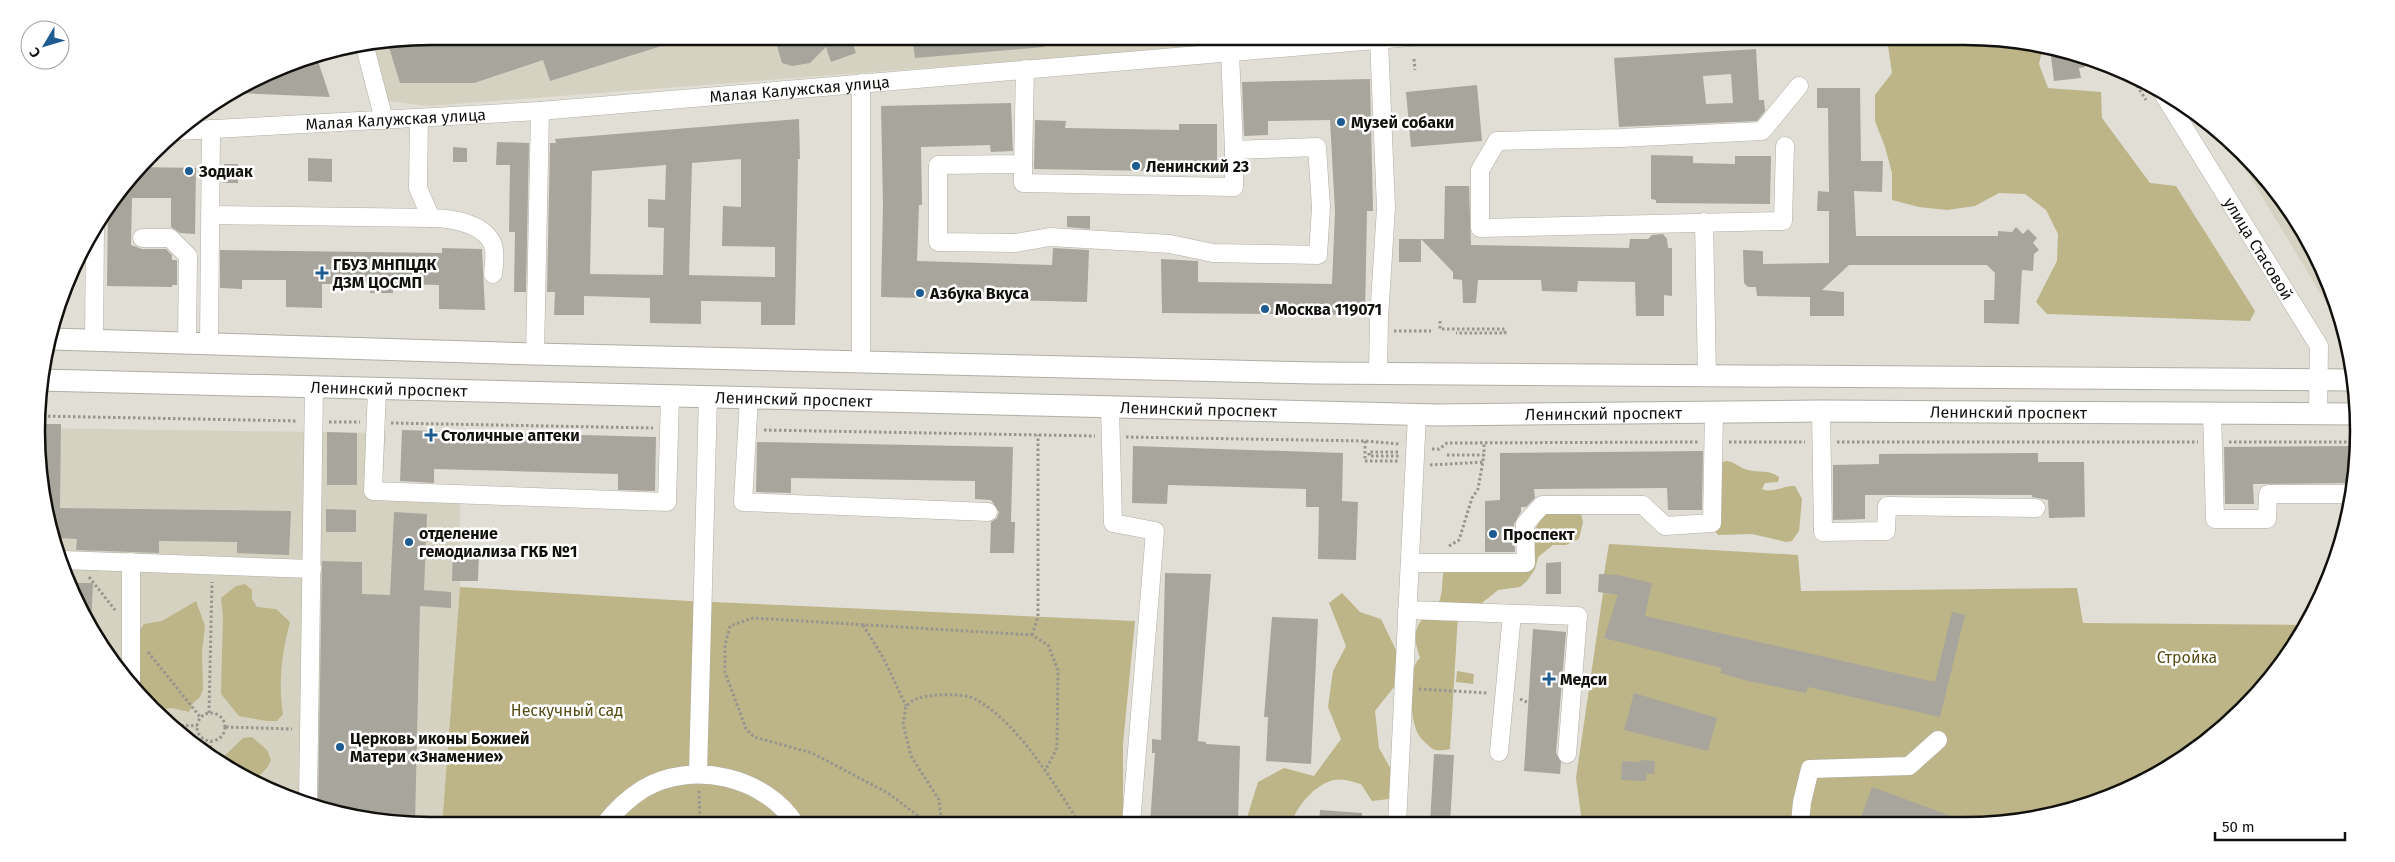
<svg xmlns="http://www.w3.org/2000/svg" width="2395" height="862" font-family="'Fira Sans',sans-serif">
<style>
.built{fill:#d6d2c1}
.green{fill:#bdb488}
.building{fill:#a8a69c;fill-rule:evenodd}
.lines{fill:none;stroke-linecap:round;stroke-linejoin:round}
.minor-casing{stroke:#b0aea4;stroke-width:19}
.major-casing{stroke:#b0aea4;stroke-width:23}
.path{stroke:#97968e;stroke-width:3;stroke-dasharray:2.5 2.5;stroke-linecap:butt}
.minor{stroke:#fff;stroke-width:18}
.major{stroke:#fff;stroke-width:21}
.poi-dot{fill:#1d5b91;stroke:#fff;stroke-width:2}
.labels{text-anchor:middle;stroke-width:5;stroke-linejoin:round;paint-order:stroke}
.street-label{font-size:16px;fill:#11100d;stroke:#fff}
.poi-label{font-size:16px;font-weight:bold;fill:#11100d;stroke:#fff;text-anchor:start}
.park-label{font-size:16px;fill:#584d16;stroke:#fff}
.rim{fill:none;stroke:#11100d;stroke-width:2.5}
</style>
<rect width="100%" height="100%" fill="#e1dfd5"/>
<g class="built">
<path d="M431 36H1347L428 106 388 101 373 42Z"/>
<path d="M2228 140 2261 171 2306 233 2338 304 2343 326H2340Z"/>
<path d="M38 428 386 433 381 498 460 503V587L442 826 329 812 211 759 152 710 103 651 50 533 37 457Z"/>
</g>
<g class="green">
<path d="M1993 40 2043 47 2039 64 2048 88 2101 92 2102 118 2150 183 2176 186 2255 311 2250 321 2047 314 2036 302 2057 261 2058 234 2046 210 2025 194 1999 193 1975 206 1947 210 1919 207 1892 200V173L1885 147 1875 121V95L1892 73 1888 46Z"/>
<path d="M1726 461C1736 462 1739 468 1748 470 1760 473 1768 469 1779 477L1778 482 1765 483 1762 489C1774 494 1783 485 1795 486L1802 499 1799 531 1792 541 1786 542 1752 534 1718 535 1712 528 1719 464Z"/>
<path d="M1546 511 1581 514 1583 522 1579 539 1566 545H1553L1538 557 1535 569 1527 581 1520 587 1498 590 1476 608 1458 615 1450 749C1446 750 1440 751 1435 750 1430 748 1420 738 1418 734 1410 719 1406 669 1420 658 1414 640 1412 629 1426 615 1430 612 1436 608 1438 604 1444 593 1441 581 1444 570L1516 560Z"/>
<path d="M1609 544 1798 555 1801 591 2077 588 2083 623 2307 625 2224 728 2138 785 2016 822 1582 823 1576 778 1603 593 1612 594 1604 574Z"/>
<path d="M245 584 252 590V599L257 607 276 609 290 622C282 651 278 684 283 714L277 721H267L239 716 221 694 223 617 221 598 236 586Z"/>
<path d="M460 587 689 601 1135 621 1123 744V824L442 826Z"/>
<path d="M1342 593 1360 612 1381 619 1397 652 1394 687 1375 711 1379 748 1393 773 1389 799 1372 801 1361 784C1354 782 1342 778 1334 780 1314 785 1297 806 1291 824H1245L1258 782 1284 768 1314 776 1341 739 1328 707 1333 671 1346 646 1329 603Z"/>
<path d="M196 601 205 626 202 652 203 689 200 697 193 703 189 712 172 708 152 710 138 692 139 631 144 624 162 621Z"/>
<path d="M1457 671 1474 674 1473 684 1456 682Z"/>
<path d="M182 735C193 740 206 744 209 757Z"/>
<path d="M252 737 267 750 271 760 267 768 256 779 218 762 243 738Z"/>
</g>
<g class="building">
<path d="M431 36H683L684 39 550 81 543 60 474 83H400L387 41Z"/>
<path d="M774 36H850L856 53 831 62 826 47 810 63 792 66 782 63Z"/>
<path d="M912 36H1044V47L915 58Z"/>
<path d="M2050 48 2066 50 2084 56 2085 67 2079 68 2081 78 2054 81Z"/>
<path d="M1756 49 1759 100H1764L1765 111 1757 121 1619 127 1614 58ZM1731 74 1733 103 1706 104 1703 76Z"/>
<path d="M316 55 330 97 237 93 280 66Z"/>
<path d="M1370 79 1373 211H1367L1365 315 1162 313 1161 259 1198 261V282L1332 284 1335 212 1330 120 1268 121V135L1244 136 1242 82Z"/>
<path d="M1477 85 1482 141 1411 147 1406 92Z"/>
<path d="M1817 88H1860L1861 161H1883L1882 192 1854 191 1856 236H1998V231L2012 232 2016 227 2023 234 2028 229 2037 238 2033 243 2039 250 2034 254 2033 271 2022 270 2019 324 1984 323V300H1994L1995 273 1987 265H1849L1822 290 1844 292V316H1810V297L1757 296 1756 287H1748L1744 283 1743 250 1763 251V264L1829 263V211H1817L1818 191 1829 192 1828 108H1817Z"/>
<path d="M1011 103 1013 151 991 152 990 145 921 147 922 205H919L917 261 1052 265 1053 248 1089 250 1087 302 881 297 883 205 881 106Z"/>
<path d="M799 119 800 159H798L795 325H761V302L701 301V324L650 323V298L584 296V315H554L555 292H547L550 143H556L555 139ZM741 159V207L723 206 722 246 775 247V277L689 275 692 163ZM666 165 665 200 648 199V227L664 228 663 275 590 274 592 171Z"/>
<path d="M1035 120 1066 121 1065 128 1179 130V124H1217V172L1034 169Z"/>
<path d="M497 142 529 143 526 292H514L515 232H509L510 165H496Z"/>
<path d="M453 147 467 148V162H453Z"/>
<path d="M1651 155 1693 156V163L1735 164V156H1771L1770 204 1656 203V200L1651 199Z"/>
<path d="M308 158 332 159V182L308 181Z"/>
<path d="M224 164H238V183H223Z"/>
<path d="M140 167 196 168 195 234 180 233 171 227V198H132L131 245 142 249H166L172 255V260H177V285H172V287L107 286 108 207 118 190Z"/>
<path d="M1445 186H1469L1471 245 1629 248 1630 239H1648L1652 235 1663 234 1667 239 1668 248H1672V296L1664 295V316H1636L1635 282 1578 281 1577 292 1542 291 1541 280H1478L1476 303H1463L1462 280 1453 279V272L1421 239H1444Z"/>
<path d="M1067 216H1090V229L1067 227Z"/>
<rect x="1399" y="239" width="22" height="23"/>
<path d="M442 248 482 249 485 310 439 309V285L393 284V293H370V284H322V308L286 307V280H242V289L220 288V250L442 253Z"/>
<path d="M38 424H61L60 508 291 511 289 555 237 553V542L159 541V553L76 550 77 539 59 538V545L55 546 50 533 37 457Z"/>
<path d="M402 430 656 437 655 491 618 490V474L434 469V483L400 481Z"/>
<path d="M327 432 357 433V485H327Z"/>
<path d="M757 442 1013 447 1011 522H1015L1014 553H990L991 522 997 518 999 512 991 500 975 499V481L791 478V493L756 492Z"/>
<path d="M1133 446 1343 453 1342 501 1358 502 1356 560 1318 559 1319 507H1306V489L1168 485 1167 504 1132 503Z"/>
<path d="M2358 446 2354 483 2253 484 2254 504H2225L2224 447Z"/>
<path d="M1703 451 1702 510H1668L1667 488 1534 489 1535 498 1526 507H1521V512L1514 524 1515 552H1485V501L1500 500V453Z"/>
<path d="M2038 453V462H2084L2085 517 2049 518 2048 500 2032 497V495H1865V519L1833 520V465L1879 464V454Z"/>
<path d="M326 509 356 510V532H326Z"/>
<path d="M394 512 427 514 424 590 451 592V608L420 606 415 824 329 812 318 807 322 561 362 562V594L390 595Z"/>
<path d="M453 550 479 551 478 581H452Z"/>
<path d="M1561 562V594H1546V563Z"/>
<path d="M1165 573 1211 574 1198 741 1206 742V744L1240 746 1238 824H1150L1155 753H1152V739L1161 740Z"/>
<path d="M1599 574 1618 575 1652 583 1645 616 1935 682 1952 612 1965 615 1940 717 1808 687 1806 693 1748 681 1720 673 1722 668 1604 638 1618 595 1598 592Z"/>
<path d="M72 583H93L91 625Z"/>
<path d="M1272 617 1318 619 1311 764 1266 761 1268 717H1264Z"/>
<path d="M1533 629 1566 632 1556 753 1561 762 1560 774 1524 771Z"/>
<path d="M1634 693 1717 718 1708 751 1624 730Z"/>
<path d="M1434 754 1454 755 1450 824H1430Z"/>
<path d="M1640 760 1655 761 1654 774H1647L1646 781 1621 780 1622 761 1640 762Z"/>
<path d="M1872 787 1965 821V822L1859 823Z"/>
<path d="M1320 810 1362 813V824H1319Z"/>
</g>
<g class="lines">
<defs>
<g id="minor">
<path d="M364 43 384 120"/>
<path d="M1025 69 1023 164 938 165V242L1016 243 1050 237 1170 244 1213 253 1318 255 1321 207 1317 147 1234 150 1230 52"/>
<path d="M861 83V362"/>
<path id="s1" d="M2162 92 2319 346 2318 414"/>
<path d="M419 118 418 188 431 218C452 218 490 224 494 250 495 257 494 266 493 274"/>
<path id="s2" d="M177 131 540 111 1422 36"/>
<path d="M1785 146 1783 221 1480 228V170L1497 141 1620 138 1762 131 1799 86"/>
<path d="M1023 164V183L1234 187V150"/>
<path d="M210 215 431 218"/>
<path d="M1704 222 1707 376"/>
<path d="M142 238H170L188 256 187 343"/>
<path d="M94 340 95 228"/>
<path d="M209 343 211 129"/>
<path d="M535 354 540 111"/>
<path d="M1378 374 1379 318 1386 208 1379 40"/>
<path d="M377 388 373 491 667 502 670 396"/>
<path d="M749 398 743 502 988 512"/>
<path d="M1110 407 1113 523 1155 531 1131 824"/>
<path d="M1821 411 1823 532 1886 531 1887 506 2036 508"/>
<path d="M2212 412 2215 519H2267L2268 494H2352"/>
<path d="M62 560 312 569"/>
<path d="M1410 563H1526L1525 524 1542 505H1643L1665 526 1712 523 1714 412"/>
<path d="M1407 610 1578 616 1567 754"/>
<path d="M131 685V562"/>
<path d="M1499 752 1512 614"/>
<path d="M698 773 708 397"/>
<path d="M308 803 314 387"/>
<path d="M1800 823 1802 802 1810 769 1909 766 1938 740"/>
<path d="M1397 824 1417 415"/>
<path d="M604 825C615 811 627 799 643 789 692 760 765 776 796 825"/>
</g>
<g id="major">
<path d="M52 339 535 354 1315 373 2355 380"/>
<path id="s3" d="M40 380 1438 415 1821 411 2356 414"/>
</g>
</defs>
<use href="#minor" class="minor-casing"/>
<use href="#major" class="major-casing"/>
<g class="path">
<path d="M1414 59 1415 70"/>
<path d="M2129 73 2146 100"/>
<path d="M1440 321V329H1505V333H1456"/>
<path d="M1394 331H1431"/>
<path d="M38 416 298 421"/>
<path d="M329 422H360"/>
<path d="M391 423 653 428"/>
<path d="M764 430 1095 436"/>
<path d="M1126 437 1365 441 1400 444"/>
<path d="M1365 441V461H1399"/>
<path d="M1729 442H1805"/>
<path d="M1837 442H2198"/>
<path d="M2229 442H2357"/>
<path d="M1432 449H1439L1447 443 1698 442"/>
<path d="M1398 452H1369V456H1400"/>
<path d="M1447 455H1484V443"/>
<path d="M1430 465 1484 462"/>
<path d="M1449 546 1459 540 1472 498 1478 489 1484 455"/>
<path d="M89 577 115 610"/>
<path d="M863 625 884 659 906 706"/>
<path d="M1032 635 1038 617V435"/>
<path d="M148 652 201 718"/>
<path d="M1419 689 1487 693"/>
<path d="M1520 699 1529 703"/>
<circle cx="211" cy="727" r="14"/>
<path d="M209 713 212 582"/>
<path d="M171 725 197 726"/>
<path d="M226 727 292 729"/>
<path d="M210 758 211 742"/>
<path d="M699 791 700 825"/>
<path d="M930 825 888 793 812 753 754 737 746 729 725 672V645L730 626 753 618 1032 635 1048 645 1058 670 1057 748 1045 771"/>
<path d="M942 825 939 800 911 756 903 724 906 706C910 703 914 699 919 698 931 694 965 693 975 699 1019 723 1054 784 1080 824"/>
</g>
<use href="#minor" class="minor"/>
<use href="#major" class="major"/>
</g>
<g class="poi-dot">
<circle cx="1341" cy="122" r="5"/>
<circle cx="1136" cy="166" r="5"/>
<circle cx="189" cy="171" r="5"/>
<path d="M319.5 265.5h5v5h5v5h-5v5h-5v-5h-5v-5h5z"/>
<circle cx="920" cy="293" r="5"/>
<circle cx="1265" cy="309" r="5"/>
<path d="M428.5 427.5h5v5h5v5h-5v5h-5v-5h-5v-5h5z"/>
<circle cx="1493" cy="534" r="5"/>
<circle cx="409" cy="542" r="5"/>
<path d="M1546.5 671.5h5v5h5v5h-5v5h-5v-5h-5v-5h5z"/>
<circle cx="340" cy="747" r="5"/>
</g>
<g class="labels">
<g class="street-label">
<text dy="6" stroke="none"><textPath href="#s2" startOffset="624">Малая Калужская улица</textPath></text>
<text dy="6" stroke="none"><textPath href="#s2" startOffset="219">Малая Калужская улица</textPath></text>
<text dy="6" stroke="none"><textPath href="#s1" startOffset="184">улица Стасовой</textPath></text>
<text dy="6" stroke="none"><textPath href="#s3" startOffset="349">Ленинский проспект</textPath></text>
<text dy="6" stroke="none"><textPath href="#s3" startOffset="754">Ленинский проспект</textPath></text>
<text dy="6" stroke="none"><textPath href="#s3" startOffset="1159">Ленинский проспект</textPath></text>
<text dy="6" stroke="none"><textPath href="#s3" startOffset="1969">Ленинский проспект</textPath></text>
<text dy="6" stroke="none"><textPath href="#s3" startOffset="1564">Ленинский проспект</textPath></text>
</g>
<g class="poi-label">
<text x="1351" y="128">Музей собаки</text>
<text x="1146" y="172">Ленинский 23</text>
<text x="199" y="177">Зодиак</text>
<text x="333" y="270">ГБУЗ МНПЦДК<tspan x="333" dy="18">ДЗМ ЦОСМП</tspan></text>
<text x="930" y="299">Азбука Вкуса</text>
<text x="1275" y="315">Москва 119071</text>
<text x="441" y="441">Столичные аптеки</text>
<text x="419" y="539">отделение<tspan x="419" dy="18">гемодиализа ГКБ №1</tspan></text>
<text x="1503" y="540">Проспект</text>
<text x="1560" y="685">Медси</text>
<text x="350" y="744">Церковь иконы Божией<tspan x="350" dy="18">Матери «Знамение»</tspan></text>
</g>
<g class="park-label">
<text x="2187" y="663">Стройка</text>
<text x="567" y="716">Нескучный сад</text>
</g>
</g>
<path d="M0 0H2395V862H0ZM431 45H1964A386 386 0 0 1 2350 431V431A386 386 0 0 1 1964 817H431A386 386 0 0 1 45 431V431A386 386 0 0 1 431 45Z" fill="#fff" fill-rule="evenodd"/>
<path class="rim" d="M431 45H1964A386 386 0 0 1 2350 431V431A386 386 0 0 1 1964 817H431A386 386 0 0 1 45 431V431A386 386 0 0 1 431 45Z"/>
<g transform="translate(45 45) rotate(232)"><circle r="24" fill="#ffffff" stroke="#a09f9e"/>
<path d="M0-4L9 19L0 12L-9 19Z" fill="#1d5b91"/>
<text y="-8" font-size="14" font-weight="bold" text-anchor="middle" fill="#11100d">С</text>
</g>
<path d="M2215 832v8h130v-8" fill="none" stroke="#11100d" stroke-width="2.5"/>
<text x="2222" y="832" font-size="15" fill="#11100d" stroke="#ffffff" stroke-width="4" paint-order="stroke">50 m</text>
</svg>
